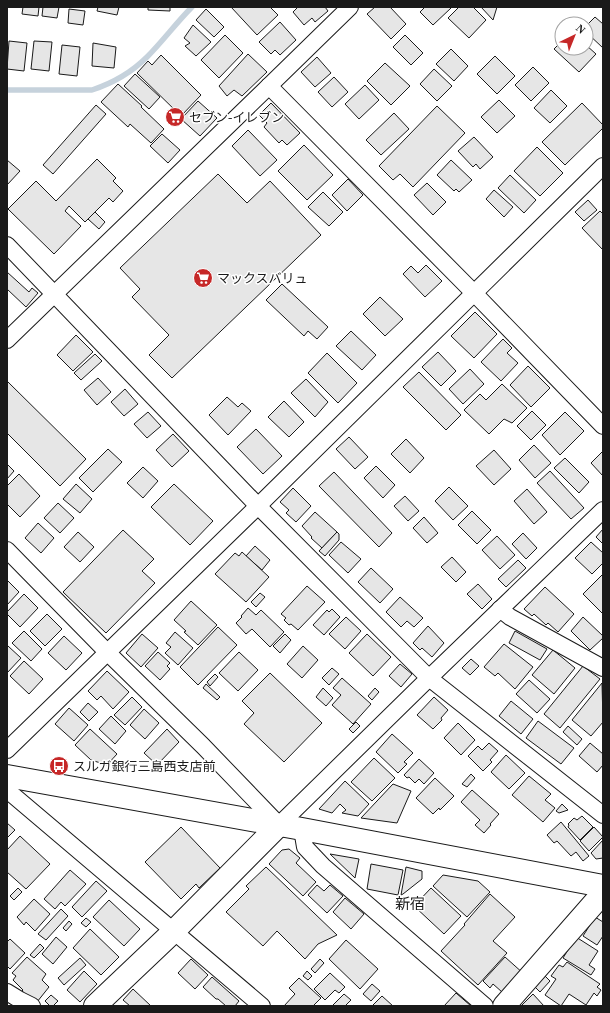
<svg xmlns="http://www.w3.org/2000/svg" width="610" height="1013" font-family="'Times New Roman','Noto Sans JP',serif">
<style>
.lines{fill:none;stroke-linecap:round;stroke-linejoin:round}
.stream{stroke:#c6d2dc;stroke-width:5.5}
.building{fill:#e6e6e6;stroke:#1a1a1a}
.street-casing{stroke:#1a1a1a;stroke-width:18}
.secondary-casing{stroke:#1a1a1a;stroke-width:24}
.street{stroke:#fff;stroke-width:16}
.secondary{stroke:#fff;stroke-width:22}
.labels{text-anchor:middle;stroke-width:3;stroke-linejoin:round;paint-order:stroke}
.poi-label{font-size:13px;fill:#1a1a1a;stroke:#fff;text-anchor:start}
.quarter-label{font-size:15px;fill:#1a1a1a;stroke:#fff}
</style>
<rect width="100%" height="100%" fill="#fff"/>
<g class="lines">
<path class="stream" d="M7 90H92C113 83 132 72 147 57 163 41 176 23 192 7"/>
</g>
<g class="building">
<path d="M23 7H39L38 16 22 14Z"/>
<path d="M43 7H59L57 18 42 16Z"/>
<path d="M98 7H119L117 15 97 11Z"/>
<path d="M148 7H170V11L148 10Z"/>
<path d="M231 7H270L278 15 257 35Z"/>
<path d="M298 7H325L328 11 315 22 312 18 304 25 293 12Z"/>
<path d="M375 7H390L406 24 391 39 367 14Z"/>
<path d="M425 7H450L451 8 433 25 420 12Z"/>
<path d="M459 7H473L486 20 469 38 448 18Z"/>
<path d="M481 7H497L493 20Z"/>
<path d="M69 9 85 11 83 25 68 23Z"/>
<path d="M206 9 224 27 214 37 196 20Z"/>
<path d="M595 17 603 24V48L586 32V26Z"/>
<path d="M280 22 296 40 280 55 275 50 271 54 259 42Z"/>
<path d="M193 25 211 42 196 56 185 46 190 43 184 38Z"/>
<path d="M225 35 243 53 219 78 201 60Z"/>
<path d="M405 35 423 53 411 65 393 47Z"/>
<path d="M9 41 27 43 24 71 7 69Z"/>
<path d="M34 41 52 42 49 71 31 69Z"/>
<path d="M562 41V48H586V45L596 54 579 72 554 49Z"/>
<path d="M93 43 116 47 114 68 92 66Z"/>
<path d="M62 45 80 47 77 76 59 74Z"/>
<path d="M451 49 468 66 454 81 436 64Z"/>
<path d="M248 54 267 72 242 96 234 90 227 96 219 86Z"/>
<path d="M161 55 201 95 181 116 137 73 148 61 152 65Z"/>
<path d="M495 56 515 76 497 94 477 74Z"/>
<path d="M317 57 331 73 315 87 301 72Z"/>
<path d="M385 63 410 86 391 105 367 81Z"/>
<path d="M533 67 549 83 531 101 515 85Z"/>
<path d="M434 69 452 86 437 101 420 84Z"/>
<path d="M135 74 160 97 149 109 124 86Z"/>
<path d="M334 77 348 92 332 107 318 92Z"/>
<path d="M118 84 142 106 141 107 164 129 151 143 130 124 128 127 101 102Z"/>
<path d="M365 85 379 100 359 119 345 104Z"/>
<path d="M551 90 567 106 550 123 534 108Z"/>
<path d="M499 100 515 116 497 133 481 117Z"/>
<path d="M198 101 217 118 200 136 181 119Z"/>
<path d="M271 103 300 133 287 145 282 140 279 143 264 127 267 123 259 115Z"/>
<path d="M582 103 603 125V128L565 165 542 142Z"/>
<path d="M96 105 106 114 53 174 43 165Z"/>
<path d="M437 106 465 133 413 187 400 174 393 180 379 166Z"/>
<path d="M394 113 409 129 381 155 366 140Z"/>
<path d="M248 130 277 160 260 176 232 146Z"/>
<path d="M162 134 180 150 168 163 150 146Z"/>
<path d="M474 137 493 157 480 169 476 164 473 167 458 151Z"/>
<path d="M304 145 333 175 307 200 278 171Z"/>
<path d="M537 147 563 173 540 196 514 171Z"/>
<path d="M97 159 116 178 113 181 123 191 113 202 109 198 85 222 69 206 65 211 81 226 54 254 8 209 36 181 56 201Z"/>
<path d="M7 160 20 171 7 185Z"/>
<path d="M451 160 472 180 459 192 456 189 454 191 437 175Z"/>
<path d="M218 174 247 203 270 181 321 235 172 378 149 355 169 335 132 297 140 289 120 268Z"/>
<path d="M510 175 536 200 524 213 498 188Z"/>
<path d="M348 179 363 195 347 211 332 195Z"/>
<path d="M427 183 446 202 433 215 414 195Z"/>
<path d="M494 190 513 207 504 217 486 199Z"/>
<path d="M323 192 343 212 329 226 308 207Z"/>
<path d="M588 200 597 210 584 221 575 212Z"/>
<path d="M600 211 603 214V250L582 228Z"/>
<path d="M95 212 105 222 99 229 88 219Z"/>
<path d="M426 265 442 281 425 297 403 274 411 266 418 273Z"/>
<path d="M7 272 29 292 32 288 38 293 26 307 7 289Z"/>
<path d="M282 284 328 327 317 339 308 331 304 336 266 300Z"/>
<path d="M380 297 403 319 385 336 363 314Z"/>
<path d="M475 312 497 334 474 358 451 336Z"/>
<path d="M351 331 376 355 362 370 336 346Z"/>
<path d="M76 335 93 352 73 371 57 355Z"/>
<path d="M503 339 512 348 507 353 518 363 501 381 481 362Z"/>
<path d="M438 352 456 371 441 386 422 367Z"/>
<path d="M327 353 357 383 338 403 308 373Z"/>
<path d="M95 354 102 361 81 380 74 373Z"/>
<path d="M528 366 550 388 531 407 510 385Z"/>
<path d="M470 369 484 384 463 404 449 389Z"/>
<path d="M419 372 461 415 446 430 403 387Z"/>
<path d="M98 378 111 392 97 405 84 390Z"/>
<path d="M306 379 328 402 315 417 291 393Z"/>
<path d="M7 381 86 459 60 486 7 433Z"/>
<path d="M502 384 527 408 512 423 504 419 489 434 464 410 480 394 486 400Z"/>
<path d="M125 389 138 404 124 416 111 402Z"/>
<path d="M227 397 238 407 242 403 251 411 228 435 209 415Z"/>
<path d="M284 401 304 422 289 437 268 417Z"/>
<path d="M532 411 546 425 531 440 517 426Z"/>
<path d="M148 412 161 426 147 438 134 424Z"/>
<path d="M565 412 584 431 560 455 542 435Z"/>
<path d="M256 429 282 456 263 474 237 447Z"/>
<path d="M173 434 189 451 172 467 156 450Z"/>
<path d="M349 437 368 457 355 469 336 449Z"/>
<path d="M406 439 424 458 410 473 391 454Z"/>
<path d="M534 445 551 463 535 478 519 460Z"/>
<path d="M108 449 122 462 93 492 79 478Z"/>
<path d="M494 450 511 469 494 485 476 466Z"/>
<path d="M603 451V476L591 463Z"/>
<path d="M565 458 589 482 579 493 554 468Z"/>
<path d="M7 464 14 471 7 479Z"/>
<path d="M376 466 395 485 383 498 364 478Z"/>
<path d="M143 467 158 481 143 498 127 483Z"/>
<path d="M550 471 584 508 571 519 537 483Z"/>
<path d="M334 472 392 533 379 547 319 486Z"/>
<path d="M19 474 40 496 20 517 7 504V486Z"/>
<path d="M76 484 92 499 80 513 63 499Z"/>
<path d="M174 484 213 521 190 545 151 507Z"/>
<path d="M449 487 468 506 453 520 435 501Z"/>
<path d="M293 488 311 506 296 522 286 513 289 510 280 502Z"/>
<path d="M527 489 547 512 534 524 514 501Z"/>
<path d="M405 496 419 511 408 521 394 506Z"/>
<path d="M58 503 74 518 60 533 44 518Z"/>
<path d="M472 511 491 530 477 544 458 525Z"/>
<path d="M315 512 337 532 322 548 311 538 312 537 302 526Z"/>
<path d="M424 517 438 533 427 543 413 528Z"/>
<path d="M38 523 54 538 41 553 25 538Z"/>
<path d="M603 529V544L596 537Z"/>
<path d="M123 530 154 559 142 571 155 583 106 633 63 592Z"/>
<path d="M78 532 94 547 80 562 64 547Z"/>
<path d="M337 532 339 534V540L325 556 319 551Z"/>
<path d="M523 533 537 548 526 559 512 544Z"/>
<path d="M497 536 515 555 500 569 482 550Z"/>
<path d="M341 542 361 559 348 573 329 555Z"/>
<path d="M591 542 603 553V563L592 574 575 558Z"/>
<path d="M255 546 270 560 262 570 246 556Z"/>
<path d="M242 552 269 577 246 602 215 574 235 553 239 556Z"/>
<path d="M452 557 466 572 456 582 441 567Z"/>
<path d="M518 560 526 568 506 587 498 579Z"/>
<path d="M371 568 393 589 380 603 358 582Z"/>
<path d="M602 575 603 576V614L583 594Z"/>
<path d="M7 580 19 592 7 605Z"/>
<path d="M478 584 492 599 482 609 467 594Z"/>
<path d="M307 586 325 602 298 630 291 624 289 625 284 620 286 618 281 614Z"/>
<path d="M545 587 574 614 558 632 548 623 546 625 534 614 532 616 524 609Z"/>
<path d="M260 593 265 597 256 607 251 602Z"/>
<path d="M24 594 38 608 20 627 7 614V612Z"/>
<path d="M400 597 423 618 414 627 407 621 401 627 386 612Z"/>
<path d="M191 601 217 625 198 645 184 632 186 631 174 620Z"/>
<path d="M248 608 256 615 261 610 284 632 270 647 252 629 246 634 236 623 242 617 241 616Z"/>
<path d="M332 609 340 617 324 635 313 625 327 610 329 612Z"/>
<path d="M47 614 62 629 45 646 30 631Z"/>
<path d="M346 617 361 631 345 649 329 634Z"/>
<path d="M583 617 603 636V638L590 650 571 631Z"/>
<path d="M428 626 444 643 432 657 422 648 420 650 413 643Z"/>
<path d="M218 627 237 645 198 685 180 667Z"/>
<path d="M24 631 42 649 31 661 12 643Z"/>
<path d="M515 631 547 649 540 660 509 643Z"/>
<path d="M175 632 193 648 178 665 165 653 171 647 166 643Z"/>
<path d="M142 634 158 648 141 667 126 653Z"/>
<path d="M285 634 291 640 280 653 273 646Z"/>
<path d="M367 634 391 657 373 676 349 653Z"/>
<path d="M64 636 82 653 66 670 48 653Z"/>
<path d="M504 644 533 667 515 689 498 673 495 676 484 667Z"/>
<path d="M8 646 21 658 7 673V647Z"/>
<path d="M303 646 318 660 302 678 287 664Z"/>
<path d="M553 650 575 668 554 694 532 675Z"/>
<path d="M158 652 170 663 167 666 170 669 160 680 145 666Z"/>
<path d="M239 652 258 670 238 691 219 673Z"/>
<path d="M471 659 479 666 470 675 462 668Z"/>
<path d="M24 661 43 679 29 694 10 676Z"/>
<path d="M400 664 412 674 401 687 389 676Z"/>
<path d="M583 666 600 679 560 728 544 714Z"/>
<path d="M332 668 339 674 329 685 322 678Z"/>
<path d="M107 671 129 692 113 709 101 696 97 700 88 691Z"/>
<path d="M270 673 322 723 284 762 244 724 254 713 242 701Z"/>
<path d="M215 674 218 677 210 686 207 682Z"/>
<path d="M342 678 371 704 353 724 332 705 341 695 333 688Z"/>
<path d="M529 680 550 699 537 713 516 694Z"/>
<path d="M602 683 603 722 591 736 572 720Z"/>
<path d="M206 684 220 697 217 700 203 688Z"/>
<path d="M323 688 333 698 326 706 316 697Z"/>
<path d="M375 688 379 692 372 700 368 696Z"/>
<path d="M132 697 142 707 125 725 114 715Z"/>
<path d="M434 697 448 710 441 718 442 720 433 729 417 715Z"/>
<path d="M511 701 533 719 521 734 499 716Z"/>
<path d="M88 703 98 712 89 721 80 712Z"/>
<path d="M69 708 88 725 74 741 55 724Z"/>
<path d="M144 709 159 723 145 739 130 725Z"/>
<path d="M111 716 126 731 115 744 99 729Z"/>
<path d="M538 721 574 748 561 764 526 738Z"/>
<path d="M356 722 360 726 353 733 349 729Z"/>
<path d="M458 723 475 740 461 755 444 738Z"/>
<path d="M568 726 582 739 577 745 563 732Z"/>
<path d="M90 729 117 754 107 765 91 760 75 745Z"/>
<path d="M167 729 179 742 157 765 144 753Z"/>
<path d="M392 734 413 753 404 762 407 764 398 773 376 752Z"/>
<path d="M489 743 498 751 490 760 492 762 483 771 468 756 478 746 482 750Z"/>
<path d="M590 743 603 754V765L597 772 579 756Z"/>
<path d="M506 755 525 773 509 789 491 772Z"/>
<path d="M374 758 395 778 372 801 351 782Z"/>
<path d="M419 759 434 773 424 784 419 779 415 783 409 777 407 778 404 775Z"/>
<path d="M471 774 475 778 467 787 462 784Z"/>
<path d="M529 776 551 794 545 800 555 808 543 822 512 795Z"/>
<path d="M435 778 454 796 440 810 439 808 433 814 416 798Z"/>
<path d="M345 781 369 804 358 816 342 813 346 810 340 804 332 813 319 809Z"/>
<path d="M393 784 411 791 397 823 361 818Z"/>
<path d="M472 790 499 814 490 824 491 825 484 833 475 825 480 820 461 802Z"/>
<path d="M562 804 568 810 559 813 556 811Z"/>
<path d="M582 816 593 827 580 840 568 827 569 825 568 824 574 818 577 820Z"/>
<path d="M561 822 589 856 583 861 576 852 571 856 557 841 554 843 547 835Z"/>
<path d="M7 823 15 830 7 838Z"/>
<path d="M181 827 220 868 199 888 196 884 181 899 145 862Z"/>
<path d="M594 827 603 837 589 851 580 841Z"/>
<path d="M20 836 50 864 26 889 7 872V850Z"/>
<path d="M603 840V858L596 859 591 853Z"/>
<path d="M289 849 300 858 296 863 316 882 303 896 269 864 282 850Z"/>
<path d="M330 854 359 859 355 878Z"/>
<path d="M371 864 403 870 398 895 367 889Z"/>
<path d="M266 867 337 935 318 944 305 959 277 931 263 946 226 912 249 889 246 886Z"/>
<path d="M406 867 422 871V879L403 894 401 895Z"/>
<path d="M70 870 86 884 65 906 61 902 55 909 44 899Z"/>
<path d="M443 875 478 881 490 892 467 917 433 886Z"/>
<path d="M96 881 107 891 82 917 72 907Z"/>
<path d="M317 885 324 891 330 885 343 896 327 913 308 895Z"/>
<path d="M18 888 22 892 14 900 10 896Z"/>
<path d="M431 888 461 916 444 934 414 906Z"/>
<path d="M490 894 515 917 493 941 507 953 478 985 441 951 465 925 464 924Z"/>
<path d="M345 898 364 914 351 929 333 912Z"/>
<path d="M34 899 50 914 35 931 26 922 24 925 17 917Z"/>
<path d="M109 900 140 929 124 946 93 917Z"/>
<path d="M61 909 68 916 46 940 38 934Z"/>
<path d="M595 917 603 922V936L597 945 583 936Z"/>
<path d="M86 918 91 922 86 927 81 923Z"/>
<path d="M69 921 72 924 66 931 63 928Z"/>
<path d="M90 929 119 957 101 975 73 948Z"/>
<path d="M56 937 67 947 53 964 42 954Z"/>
<path d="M576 937 598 951 589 965 595 969 591 975 563 958Z"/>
<path d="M10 939 25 953 10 969 7 966V942Z"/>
<path d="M346 940 378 969 360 989 329 959Z"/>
<path d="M40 944 44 948 34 958 30 955Z"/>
<path d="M27 957 46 974 42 980 49 987 37 1002 21 992 23 990 13 980 16 976 12 973Z"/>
<path d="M505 957 524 974 502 992 493 984 490 988 483 981Z"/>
<path d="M80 958 86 965 64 985 58 978Z"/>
<path d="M191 959 208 975 195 989 178 973Z"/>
<path d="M320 959 324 963 315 973 311 969Z"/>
<path d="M567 962 600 984 597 987 601 990 597 996 594 993 586 1005 569 994 561 1006 545 995 556 979 551 976 559 965 563 967Z"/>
<path d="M84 971 97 984 80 1002 67 990Z"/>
<path d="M307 971 312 976 308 980 303 976Z"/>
<path d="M330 973 345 987 339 993 335 990 325 1000 314 989Z"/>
<path d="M545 976 550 981 540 992 535 987Z"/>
<path d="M212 977 239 1001 235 1006H226L218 999H216L203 987Z"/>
<path d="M299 978 321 998 313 1006H284L295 994 289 988Z"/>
<path d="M372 984 380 991 371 1001 363 994Z"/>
<path d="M133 989 151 1006H130L123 1000Z"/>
<path d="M456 993 471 1006H444Z"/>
<path d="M344 994 351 1000 345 1006H332Z"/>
<path d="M533 994 544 1006H521Z"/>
<path d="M51 995 58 1001 53 1006H50L45 1001Z"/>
<path d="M382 996 393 1006H372Z"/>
</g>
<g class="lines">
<defs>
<g id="street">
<path d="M269 86 474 293 603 426"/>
<path d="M7 245 258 506 429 678 603 815"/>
<path d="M7 340 269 86 350 7"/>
<path d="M7 550 107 652 203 746 279 825 429 678 603 510"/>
<path d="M500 609 510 617 603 668"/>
<path d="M7 750 258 506 603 166"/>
<path d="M7 790 262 1006"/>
<path d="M302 829 305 847 323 866 485 1006"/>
<path d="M7 992 20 1000 32 1006"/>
</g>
<g id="secondary">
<path d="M7 776 302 829 603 886"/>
<path d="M95 1006 174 931 279 825"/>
<path d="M504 1006 603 893"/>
</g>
</defs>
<use href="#street" class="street-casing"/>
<use href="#secondary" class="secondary-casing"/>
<use href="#street" class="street"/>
<use href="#secondary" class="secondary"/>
</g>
<defs>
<symbol id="supermarket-disc" viewBox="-11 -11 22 22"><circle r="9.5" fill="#c62828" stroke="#fff"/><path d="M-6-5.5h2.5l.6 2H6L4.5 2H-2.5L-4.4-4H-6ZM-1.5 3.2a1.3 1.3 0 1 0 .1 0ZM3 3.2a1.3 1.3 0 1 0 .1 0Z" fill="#fff"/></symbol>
<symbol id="bus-disc" viewBox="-11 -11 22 22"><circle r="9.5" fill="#c62828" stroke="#fff"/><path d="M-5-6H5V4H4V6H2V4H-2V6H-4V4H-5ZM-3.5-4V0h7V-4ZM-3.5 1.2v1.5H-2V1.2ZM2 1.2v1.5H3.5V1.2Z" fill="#fff"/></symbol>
</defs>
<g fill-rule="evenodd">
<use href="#supermarket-disc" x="164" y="106" width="22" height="22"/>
<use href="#supermarket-disc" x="192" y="267" width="22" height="22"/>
<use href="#bus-disc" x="48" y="755" width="22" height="22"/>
</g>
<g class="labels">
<g class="poi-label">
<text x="189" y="122">セブン-イレブン</text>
<text x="217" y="283">マックスバリュ</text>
<text x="73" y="771">スルガ銀行三島西支店前</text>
</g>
<g class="quarter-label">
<text x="410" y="909">新宿</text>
</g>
</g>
<rect width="610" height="1013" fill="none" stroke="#1a1a1a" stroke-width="16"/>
<g transform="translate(574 36) rotate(43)"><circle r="19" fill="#ffffff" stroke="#a3a3a3"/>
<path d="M0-3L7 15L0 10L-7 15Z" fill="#c62828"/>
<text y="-6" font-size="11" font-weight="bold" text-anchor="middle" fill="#1a1a1a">N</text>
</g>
</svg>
